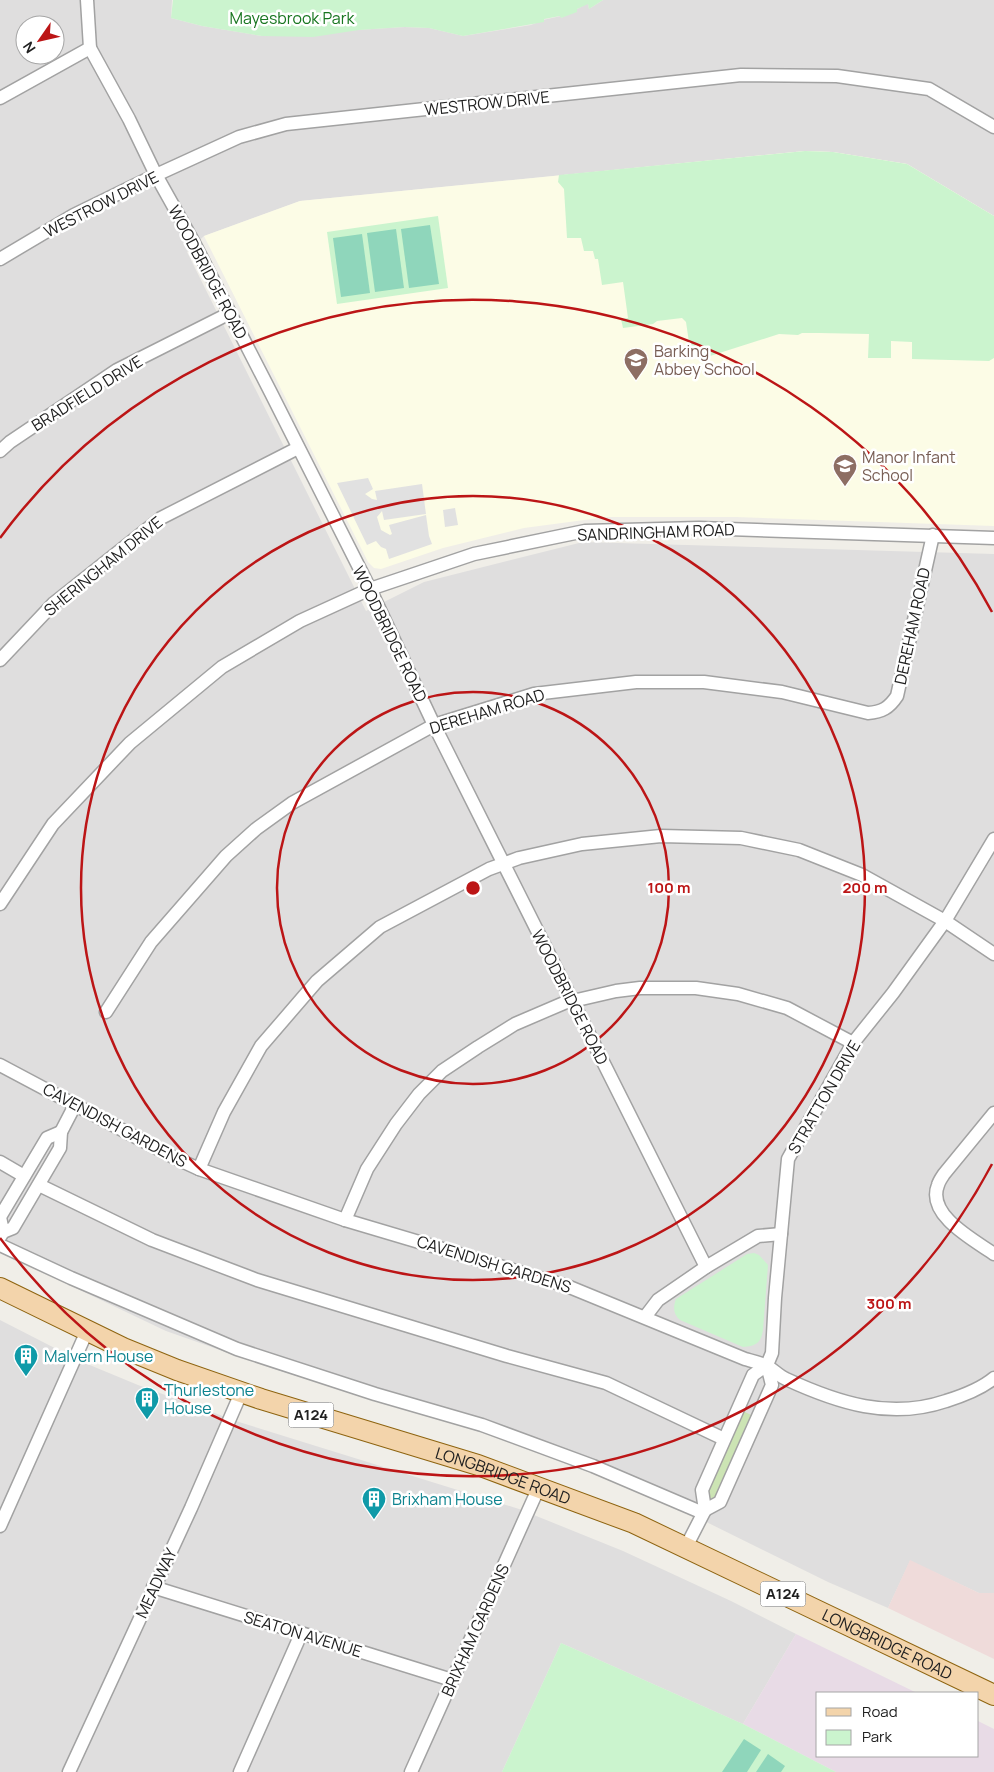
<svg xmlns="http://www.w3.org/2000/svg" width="994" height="1772" font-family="Manrope,sans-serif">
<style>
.residential{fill:#dfdede;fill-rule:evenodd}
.commercial{fill:#efdbda}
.industrial{fill:#e8dbe6}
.education{fill:#fcfce6}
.grass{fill:#cce4b4}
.park{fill:#cbf4ce}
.pitch{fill:#8fd6bb}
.parking{fill:#e1e1e1}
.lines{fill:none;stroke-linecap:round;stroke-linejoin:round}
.minor-casing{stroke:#a2a2a2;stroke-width:15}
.primary-casing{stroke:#8e6410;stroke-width:22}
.minor{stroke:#fff;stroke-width:12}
.primary{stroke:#f3d4ab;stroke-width:20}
.ring{fill:none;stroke:#bc1516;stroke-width:2.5}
.labels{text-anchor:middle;stroke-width:5;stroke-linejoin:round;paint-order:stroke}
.shield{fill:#fff;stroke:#646464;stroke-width:1}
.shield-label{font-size:15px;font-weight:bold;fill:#212121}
.park-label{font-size:16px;fill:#187620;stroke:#fff}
.street-label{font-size:16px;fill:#212121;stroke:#fff}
.education-label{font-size:16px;fill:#785e54;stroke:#fff;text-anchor:start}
.culture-label{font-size:16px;fill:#0d838f;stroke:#fff;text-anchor:start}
.centre{fill:#bc1516;stroke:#fff;stroke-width:2.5}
.ring-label{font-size:15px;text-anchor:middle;font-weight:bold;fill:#bc1516;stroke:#fff;stroke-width:5;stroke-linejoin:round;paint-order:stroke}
</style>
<rect width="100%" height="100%" fill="#f0eee8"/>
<g class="residential">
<path d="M0 0H172L171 18 202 26 262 36 404 27 429 28 463 36 531 25 543 20 561 16V18L588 3 589 9 603 0H994V216L907 164 833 152 805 151 300 201 204 236 187 252 366 611 424 582 583 542 994 554V1593H979L910 1561 888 1608 828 1582 680 1509 581 1469 490 1435 274 1369 166 1331 0 1252ZM25 25H55V55H25Z"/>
<path d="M0 1320 80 1361 138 1385 239 1422 519 1509 623 1551 731 1601 796 1634 743 1724 561 1643 502 1772H0Z"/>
</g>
<path class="commercial" d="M910 1560 979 1593H994V1659L888 1608Z"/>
<path class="industrial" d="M796 1634 917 1693H818V1756H978V1721L994 1729V1772H836L743 1724Z"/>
<path class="education" d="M805 151 833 152 907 164 994 216V526L736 517H607L524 528 443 548 381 569 374 568 368 562 204 236 300 201Z"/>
<path class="grass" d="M743 1411 753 1416 717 1496 710 1499 706 1491Z"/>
<g class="park">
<path d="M173 0H603L589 9 588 4 577 9V12L561 18 560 16 544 19V22L463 36 429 28 404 27 359 30 313 37 262 36 202 26 171 18Z"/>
<path d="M805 151 833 152 907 164 994 216V358L989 361 912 359V342L891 341V358H868L869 334 819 333H802L798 335 779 334 710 356 703 355 690 349 686 322 682 318 657 321 653 324 623 328 621 319 628 318 623 282 602 285 598 259H595L593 251H584L581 238H567L564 189 558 182 559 175Z"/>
<path d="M438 216 448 288 337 304 327 232Z"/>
<path d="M754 1253 759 1255 768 1265 763 1330C761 1343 756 1346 743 1347L680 1320C673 1314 673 1307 676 1299L747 1254Z"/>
<path d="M561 1643 743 1724 836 1772H502Z"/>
</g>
<g class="pitch">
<path d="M430 225 439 284 409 288 401 229Z"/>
<path d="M396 229 404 288 375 292 367 233Z"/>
<path d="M362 234 370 293 341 297 333 238Z"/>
<path d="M744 1739 761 1750 747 1772H722Z"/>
<path d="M768 1754 785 1766 781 1772H756Z"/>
</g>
<g class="parking">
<path d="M368 478 373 489 365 494 372 499 377 500 375 491 422 484 426 514 384 520 382 511 377 517 381 530 390 535 392 534 389 525 426 515 429 536 432 544 389 559 386 549 381 547 376 541 367 545 337 483Z"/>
<path d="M455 508 458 525 445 527 443 510Z"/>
</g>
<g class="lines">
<defs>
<g id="minor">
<path d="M87 0 90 48 129 119 156 175 194 243 271 393 370 589 434 725 706 1267"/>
<path d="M0 98 90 48"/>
<path d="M0 259 74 215 156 175 239 137 286 124 741 75 837 76 929 89 994 127"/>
<path d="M0 451 10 442 117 370 230 313"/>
<path d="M0 660 54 603 161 518 298 448"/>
<path d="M0 904 53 824 130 743 222 667 300 621 370 589 474 554 585 531 699 528 994 538"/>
<path d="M106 1012 151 942 226 856 256 829 292 803 434 725 534 694 636 682H704L782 692 868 713C882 712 889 708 897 696L933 535"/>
<path d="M0 1065 175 1158 199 1169 345 1220 567 1286 745 1359C752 1361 761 1363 767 1366 774 1370 779 1376 786 1379 838 1403 890 1420 946 1401 962 1396 981 1389 994 1378"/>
<path d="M994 1113 944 1174C942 1177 939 1181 938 1185 926 1215 974 1240 994 1254"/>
<path d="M0 1162 24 1176"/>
<path d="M199 1169 224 1112 261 1046 317 981 380 927 489 869 519 858 582 844 661 836 741 838 799 850 862 875 945 921 994 954"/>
<path d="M39 1185 152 1240 257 1280 507 1356 606 1383 724 1439"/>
<path d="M345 1220 367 1169 396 1124 419 1094 442 1071 478 1047 515 1024 564 1003 616 991 640 988H696L738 994 787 1008 853 1043"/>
<path d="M3 1232 13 1228 60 1148 61 1132 75 1105"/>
<path d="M0 1237 3 1232 0 1217 47 1138 61 1132"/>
<path d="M0 1245 71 1278 237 1349 375 1394 482 1425 593 1466 703 1513"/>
<path d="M645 1317 658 1300 706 1267 758 1236 781 1234"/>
<path d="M767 1365 772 1385 720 1502 705 1510 702 1490 753 1375 767 1365 772 1353 775 1298 788 1159 853 1043 893 993 945 921 994 839"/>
<path d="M0 1526 87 1331"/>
<path d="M686 1547 705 1510"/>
<path d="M153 1587 452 1680"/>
<path d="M69 1772 191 1508 241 1393"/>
<path d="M240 1772 301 1634"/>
<path d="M411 1772 539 1487"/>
</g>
<g id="primary">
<path id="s1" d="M0 1288 123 1348 177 1370 261 1399 478 1465 634 1523 994 1695"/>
</g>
</defs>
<use href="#minor" class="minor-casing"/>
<use href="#primary" class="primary-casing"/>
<use href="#minor" class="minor"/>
<use href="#primary" class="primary"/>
</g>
<g class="ring">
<circle cx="473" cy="888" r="196"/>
<circle cx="473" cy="888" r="392"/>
<path d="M992 1164A588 588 0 0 1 0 1238M0 538A588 588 0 0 1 992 612"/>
</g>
<defs>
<symbol id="school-pin" viewBox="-11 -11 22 30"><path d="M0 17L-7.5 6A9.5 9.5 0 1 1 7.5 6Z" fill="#8d6e63" stroke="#fff"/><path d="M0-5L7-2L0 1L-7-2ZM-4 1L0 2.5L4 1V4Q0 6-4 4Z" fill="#fff"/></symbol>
<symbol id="building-pin" viewBox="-11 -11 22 30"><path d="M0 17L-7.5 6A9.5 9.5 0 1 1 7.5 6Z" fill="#0f9aa8" stroke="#fff"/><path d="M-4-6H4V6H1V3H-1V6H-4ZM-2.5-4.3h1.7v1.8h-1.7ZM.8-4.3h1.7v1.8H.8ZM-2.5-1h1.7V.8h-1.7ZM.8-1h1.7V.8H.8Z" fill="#fff"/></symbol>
</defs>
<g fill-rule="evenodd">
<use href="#school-pin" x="622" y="346" width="28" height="38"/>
<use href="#school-pin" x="831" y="452" width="28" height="38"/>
<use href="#building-pin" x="12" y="1342" width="28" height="38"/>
<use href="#building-pin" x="133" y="1385" width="28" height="38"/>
<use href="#building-pin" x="360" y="1485" width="28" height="38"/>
</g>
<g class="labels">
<g class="shield">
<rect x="288.5" y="1402.5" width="45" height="25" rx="4"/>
<rect x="760.5" y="1581.5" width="45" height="25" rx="4"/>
</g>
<g class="shield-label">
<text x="311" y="1420">A124</text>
<text x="783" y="1599">A124</text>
</g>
<g class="park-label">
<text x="292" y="24">Mayesbrook Park</text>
</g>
<g class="street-label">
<text transform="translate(487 103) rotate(-6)" y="6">WESTROW DRIVE</text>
<text transform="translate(101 204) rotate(-27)" y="6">WESTROW DRIVE</text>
<text transform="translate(208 272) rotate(62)" y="6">WOODBRIDGE ROAD</text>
<text transform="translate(87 393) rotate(-32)" y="6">BRADFIELD DRIVE</text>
<text transform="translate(656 532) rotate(-2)" y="6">SANDRINGHAM ROAD</text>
<text transform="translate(103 566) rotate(-39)" y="6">SHERINGHAM DRIVE</text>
<text transform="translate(912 626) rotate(-78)" y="6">DEREHAM ROAD</text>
<text transform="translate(390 634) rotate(64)" y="6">WOODBRIDGE ROAD</text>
<text transform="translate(487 711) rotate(-17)" y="6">DEREHAM ROAD</text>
<text transform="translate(570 997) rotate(63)" y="6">WOODBRIDGE ROAD</text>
<text transform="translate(824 1097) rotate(-60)" y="6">STRATTON DRIVE</text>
<text transform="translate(115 1125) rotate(28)" y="6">CAVENDISH GARDENS</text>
<text transform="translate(494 1264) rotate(17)" y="6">CAVENDISH GARDENS</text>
<text dy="6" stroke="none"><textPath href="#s1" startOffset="538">LONGBRIDGE ROAD</textPath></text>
<text transform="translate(156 1583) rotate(-65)" y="6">MEADWAY</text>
<text transform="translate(475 1630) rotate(-66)" y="6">BRIXHAM GARDENS</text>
<text transform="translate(303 1634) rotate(17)" y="6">SEATON AVENUE</text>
<text dy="6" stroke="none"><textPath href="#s1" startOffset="958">LONGBRIDGE ROAD</textPath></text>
</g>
<g class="education-label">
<text x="654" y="357">Barking<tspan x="654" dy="18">Abbey School</tspan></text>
<text x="862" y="463">Manor Infant<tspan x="862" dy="18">School</tspan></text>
</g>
<g class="culture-label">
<text x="44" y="1362">Malvern House</text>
<text x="164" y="1396">Thurlestone<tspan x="164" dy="18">House</tspan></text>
<text x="392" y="1505">Brixham House</text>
</g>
</g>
<circle cx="473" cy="888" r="8" class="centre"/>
<g class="ring-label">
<text x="669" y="893">100 m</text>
<text x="865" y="893">200 m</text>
<text x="889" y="1309">300 m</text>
</g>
<rect x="816" y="1692" width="162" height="65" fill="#ffffff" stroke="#a6a6a6"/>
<rect x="826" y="1708" width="25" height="8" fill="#f3d4ab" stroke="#a6a6a6"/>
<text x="862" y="1717" font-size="15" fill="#212121">Road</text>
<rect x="826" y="1730" width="25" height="15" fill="#cbf4ce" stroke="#a6a6a6"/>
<text x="862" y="1742" font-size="15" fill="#212121">Park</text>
<g transform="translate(40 40) rotate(236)"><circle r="24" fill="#ffffff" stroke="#a6a6a6"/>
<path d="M0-4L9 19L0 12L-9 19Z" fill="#bc1516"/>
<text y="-8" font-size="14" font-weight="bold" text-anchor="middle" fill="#212121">N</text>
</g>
</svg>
